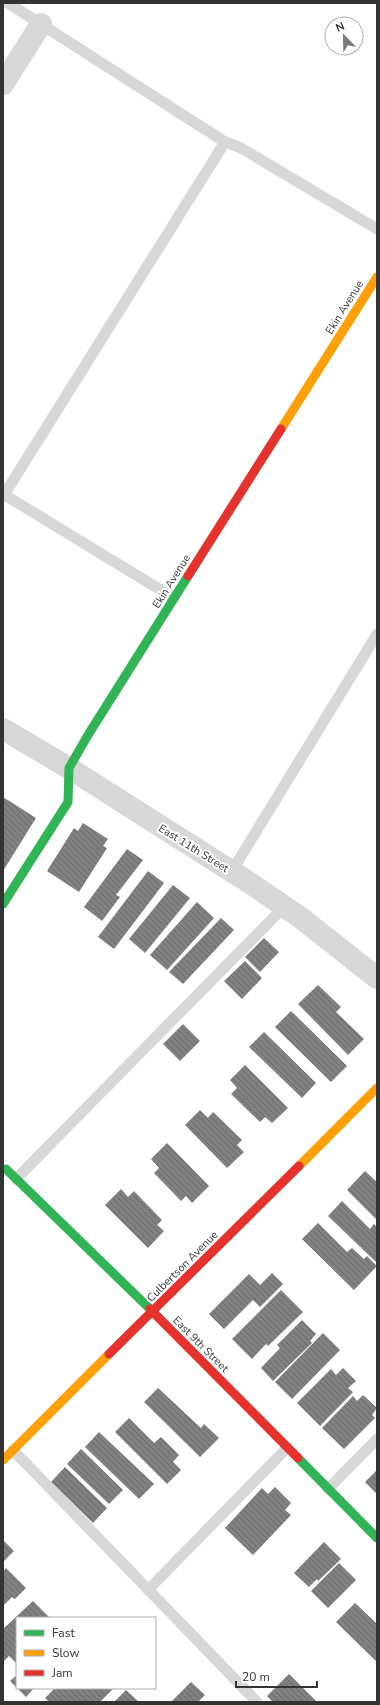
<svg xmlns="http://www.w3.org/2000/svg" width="380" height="1705" font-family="'Nunito Sans',sans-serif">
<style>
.building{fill:url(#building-back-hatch)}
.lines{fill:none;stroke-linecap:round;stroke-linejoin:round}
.lane{stroke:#d7d7d7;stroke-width:11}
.street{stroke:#d7d7d7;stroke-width:22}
.fast{stroke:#30b455;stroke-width:9}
.slow{stroke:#ff9f0a;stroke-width:9}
.jam{stroke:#e5322d;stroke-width:9}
.labels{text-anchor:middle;stroke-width:4;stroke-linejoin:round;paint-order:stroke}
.street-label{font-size:11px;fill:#333;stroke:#fff}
</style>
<defs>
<pattern id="building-back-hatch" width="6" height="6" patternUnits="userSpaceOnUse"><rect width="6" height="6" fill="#818181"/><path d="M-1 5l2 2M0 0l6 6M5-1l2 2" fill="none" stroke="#6a6a6a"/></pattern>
</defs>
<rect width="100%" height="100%" fill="#fff"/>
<g class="building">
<path d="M3 797 36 818 3 871Z"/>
<path d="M83 823 108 839 103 846 107 848 79 892 47 871 74 828 78 831Z"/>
<path d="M127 849 143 860 116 895 120 897 102 921 84 907Z"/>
<path d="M148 871 164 883 114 949 98 937Z"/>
<path d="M173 885 190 898 145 953 129 939Z"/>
<path d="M197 902 214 918 167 970 150 955Z"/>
<path d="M221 918 234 930 183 984 169 972Z"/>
<path d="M264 938 279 952 260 972 245 957Z"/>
<path d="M245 961 262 978 242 999 224 981Z"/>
<path d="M318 985 341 1007 336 1012 364 1039 348 1055 298 1004Z"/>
<path d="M291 1011 347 1066 331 1082 275 1027Z"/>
<path d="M183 1024 200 1041 180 1061 163 1044Z"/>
<path d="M264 1032 316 1083 302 1098 249 1047Z"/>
<path d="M245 1065 288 1108 272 1123 265 1117 260 1122 231 1094 237 1088 230 1080Z"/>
<path d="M200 1110 208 1118 213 1112 242 1140 237 1145 244 1152 227 1168 185 1125Z"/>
<path d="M167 1143 209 1186 192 1203 186 1196 181 1201 154 1173 159 1168 151 1159Z"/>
<path d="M365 1171 377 1182V1220L347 1190Z"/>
<path d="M121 1189 128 1197 134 1191 162 1220 157 1225 164 1231 148 1248 105 1205Z"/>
<path d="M342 1201 370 1229 374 1224 377 1227V1263L328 1216Z"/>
<path d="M318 1223 347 1252 352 1248 364 1259 367 1256 377 1266 354 1290 302 1239Z"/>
<path d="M272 1273 283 1284 260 1307 253 1300 224 1329 209 1314 249 1274 260 1285Z"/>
<path d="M281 1290 303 1312 268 1346 266 1344 252 1359 232 1339Z"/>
<path d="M302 1320 316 1334 310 1341 312 1343 273 1381 261 1368 280 1348 277 1345Z"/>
<path d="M323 1333 340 1350 292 1399 275 1382Z"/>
<path d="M343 1368 356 1381 348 1388 353 1392 320 1426 297 1403 331 1369 336 1375Z"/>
<path d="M158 1388 201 1428 204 1424 219 1438 200 1457 144 1402Z"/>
<path d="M363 1395 377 1408 372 1415 375 1418 344 1449 322 1428 353 1396 357 1401Z"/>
<path d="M129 1418 154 1443 161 1437 179 1455 173 1462 181 1470 167 1484 115 1432Z"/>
<path d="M99 1432 154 1484 139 1499 85 1447Z"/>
<path d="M81 1449 123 1490 109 1504 67 1464Z"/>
<path d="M65 1467 107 1508 93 1523 51 1482Z"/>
<path d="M377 1470V1494L365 1482Z"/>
<path d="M275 1487 291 1503 285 1510 291 1515 253 1555 225 1528 262 1488 268 1494Z"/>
<path d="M3 1540 14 1551 3 1562Z"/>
<path d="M324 1542 341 1559 318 1581 317 1579 309 1587 294 1573Z"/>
<path d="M339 1563 356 1580 328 1608 311 1591Z"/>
<path d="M6 1568 26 1588 15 1599 12 1597 3 1606V1572Z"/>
<path d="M33 1601 50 1618H17V1664L9 1656 3 1662V1629Z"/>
<path d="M355 1603 376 1623 377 1621V1662L336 1622Z"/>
<path d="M289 1674 317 1702H273L267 1696Z"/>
<path d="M17 1675V1688L10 1681Z"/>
<path d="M191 1682 205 1695 198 1702H171Z"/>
<path d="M17 1688H34L26 1697Z"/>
<path d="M55 1688H114L100 1702H49L45 1698Z"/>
<path d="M126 1690 139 1702H114Z"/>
</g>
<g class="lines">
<g class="lane">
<path d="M8 3 225 142 241 148 377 229"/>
<path d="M3 494 174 598"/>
<path d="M4 495 225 142"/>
<path d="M232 871 377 634"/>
<path d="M16 1179 285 906"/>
<path d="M13 1450 257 1702"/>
<path d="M328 1489 377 1439"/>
<path d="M148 1590 287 1448"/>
</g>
<g class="street">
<path d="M3 84 41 24"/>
<path d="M3 729 69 768 253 885 301 918 377 978"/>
</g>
<g class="fast">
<path d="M3 904 68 802 69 768 88 735 188 576"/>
<path d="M6 1169 150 1309"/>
<path d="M298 1458 377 1538"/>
</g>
<g class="slow">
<path d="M281 429 377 277"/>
<path d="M299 1166 377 1088"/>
<path d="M3 1460 109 1354"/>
</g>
<g class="jam">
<path d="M188 576 281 429"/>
<path d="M150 1309 298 1458"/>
<path d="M109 1354 299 1166"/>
</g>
</g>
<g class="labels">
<g class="street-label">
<text transform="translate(344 307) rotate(-58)" y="4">Ekin Avenue</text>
<text transform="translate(171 581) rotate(-58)" y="4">Ekin Avenue</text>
<text transform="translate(194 848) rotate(32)" y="4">East 11th Street</text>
<text transform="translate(182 1266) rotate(-45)" y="4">Culbertson Avenue</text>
<text transform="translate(201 1344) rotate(45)" y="4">East 9th Street</text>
</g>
</g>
<rect width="380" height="1705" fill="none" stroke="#333333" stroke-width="8"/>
<rect x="16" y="1617" width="140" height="72" fill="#ffffff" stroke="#adadad"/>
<rect x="24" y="1630" width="20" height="6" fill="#30b455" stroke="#adadad"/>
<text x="52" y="1637" font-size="12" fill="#333333">Fast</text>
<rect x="24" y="1650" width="20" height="6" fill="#ff9f0a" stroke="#adadad"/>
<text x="52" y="1657" font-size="12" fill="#333333">Slow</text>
<rect x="24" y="1670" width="20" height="6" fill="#e5322d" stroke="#adadad"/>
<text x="52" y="1677" font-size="12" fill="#333333">Jam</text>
<g transform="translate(344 36) rotate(337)"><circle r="19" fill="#ffffff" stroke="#adadad"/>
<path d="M0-3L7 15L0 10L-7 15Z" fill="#7a7a7a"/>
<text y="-6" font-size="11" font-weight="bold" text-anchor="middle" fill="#333333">N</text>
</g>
<path d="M236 1681v6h81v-6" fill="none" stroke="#333333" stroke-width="2"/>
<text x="242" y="1681" font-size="12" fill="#333333" stroke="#ffffff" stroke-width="3" paint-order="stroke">20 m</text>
</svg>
